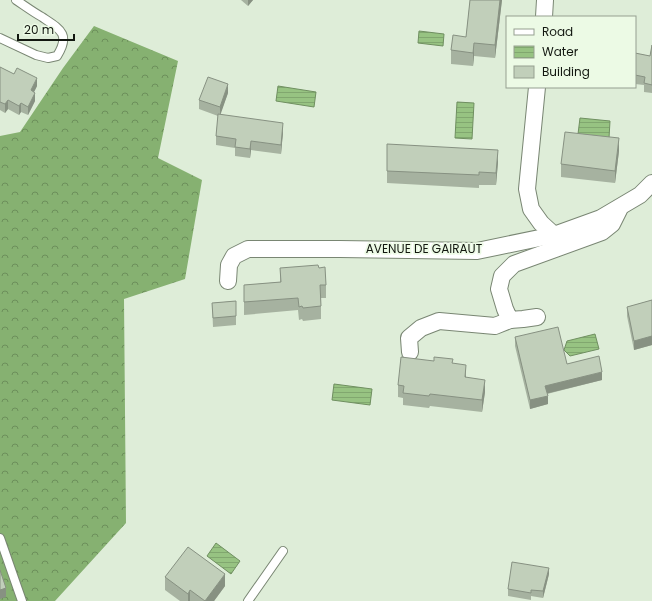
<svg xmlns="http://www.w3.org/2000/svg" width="652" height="601" font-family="Poppins,sans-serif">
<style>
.forest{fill:url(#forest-crowns)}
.water{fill:url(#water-rules);stroke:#6f8f60}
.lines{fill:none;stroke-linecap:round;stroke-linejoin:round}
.service-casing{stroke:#798673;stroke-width:10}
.minor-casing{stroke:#798673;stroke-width:18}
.service{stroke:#fff;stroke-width:8}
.minor{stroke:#fff;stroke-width:16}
.wall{fill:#a6b2a0}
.shaded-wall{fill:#879182}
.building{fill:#c1cfba;stroke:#879182}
.labels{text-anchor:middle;stroke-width:3.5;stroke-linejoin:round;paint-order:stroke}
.street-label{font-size:12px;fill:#121710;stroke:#ecfae5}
</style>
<defs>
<pattern id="forest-crowns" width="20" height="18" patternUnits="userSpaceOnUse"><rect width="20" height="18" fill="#86b171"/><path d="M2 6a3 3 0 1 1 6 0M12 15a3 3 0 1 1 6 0" fill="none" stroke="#6c8f5b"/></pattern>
<pattern id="water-rules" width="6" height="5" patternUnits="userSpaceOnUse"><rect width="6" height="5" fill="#97c382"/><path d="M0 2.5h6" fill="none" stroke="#81a76f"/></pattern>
</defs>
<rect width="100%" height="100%" fill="#deedd8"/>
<path class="forest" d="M94 26 178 61 158 158 202 180 185 279 124 299 126 523 55 601H0V136L20 132 63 68Z"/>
<g class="water">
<path d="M419 31 444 34 443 46 418 43Z"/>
<path d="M278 86 316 92 314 107 276 101Z"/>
<path d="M457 102 474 103 472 139 455 138Z"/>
<path d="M580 118 610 121 609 138 578 134Z"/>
<path d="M595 334 599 349 570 356 564 350 567 341Z"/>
<path d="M334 384 372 389 370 405 332 400Z"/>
<path d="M216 543 240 561 231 574 207 556Z"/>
</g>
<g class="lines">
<defs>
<g id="service">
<path d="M0 38 36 55 48 58 57 56C71 34 60 29 42 17 33 12 25 6 16 0"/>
<path d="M0 538 22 601"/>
<path d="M248 601 283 551"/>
</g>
<g id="minor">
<path d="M544 17 545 0"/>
<path d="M537 87 527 189 531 209 541 223 554 235"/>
<path d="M228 281 229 265 234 256 248 249H340L477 251 554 235 601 218 640 195 652 183"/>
<path d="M537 317 523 319 510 320 505 309 499 289 502 276 514 264 602 232 612 224 619 210"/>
<path d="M410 352 409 338 421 328 439 321 495 326 510 320"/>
</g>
</defs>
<use href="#service" class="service-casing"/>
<use href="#minor" class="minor-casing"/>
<use href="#service" class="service"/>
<use href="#minor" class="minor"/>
</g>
<g class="wall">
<path d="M241 0H253L248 6Z"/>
<path d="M470 0H502L495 58 474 56 473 66 451 64V50L466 37Z"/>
<path d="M652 45V93L644 92V85L635 84V53L650 56Z"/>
<path d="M0 67 37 86 34 92 35 101 28 115 21 112 19 115 8 109 5 113 0 110Z"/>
<path d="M228 93 220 114 283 132 281 154 251 150 250 158 235 156V148L216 145V136L218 116 199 109V100Z"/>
<path d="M387 144 498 162 496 185H479V188L387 183Z"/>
<path d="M619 151 615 183 561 177V164Z"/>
<path d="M280 268 326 285V298H321V319L303 321 302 319 299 320 298 310 244 315V285L280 282Z"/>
<path d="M652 300V345L634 350 627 316V307Z"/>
<path d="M236 301V325L213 327 212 303Z"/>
<path d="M515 337 567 364 602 380 547 394 548 404 530 409 515 346Z"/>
<path d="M453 363 466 377 485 392 482 412 430 406 429 408 403 405V398L398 397V385Z"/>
<path d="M549 574 543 598 531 596V600L508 596V589Z"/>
<path d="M165 577 225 586 214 601H180L165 590Z"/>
</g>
<g class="shaded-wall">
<path d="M248 0H253L248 6Z"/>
<path d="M500 0H502L495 58V45Z"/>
<path d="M474 43V56L473 66V53Z"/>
<path d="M37 78V86L31 98V90Z"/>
<path d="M228 84V93L220 116V107Z"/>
<path d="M35 93V101L28 115V107Z"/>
<path d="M8 100V109L5 113V104Z"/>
<path d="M21 103V112L19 115V106Z"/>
<path d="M283 123V132L281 154V145Z"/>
<path d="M619 138V151L615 183V171Z"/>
<path d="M251 141V150L250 158V149Z"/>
<path d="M498 150V162L496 185V173Z"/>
<path d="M652 336V345L634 350V341Z"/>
<path d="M466 365V377L465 389V377Z"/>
<path d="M602 372V380L545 394V386Z"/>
<path d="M485 380V392L482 412V400Z"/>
<path d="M548 396V404L530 409V400Z"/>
<path d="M549 568V574L543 598V591Z"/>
<path d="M225 574V586L214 601H205Z"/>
<path d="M6 588V597L0 599V590Z"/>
<path d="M190 590V601H188V594Z"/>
</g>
<g class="building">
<path d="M470 0H500L495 45 474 43 473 53 451 50 453 35 466 37Z"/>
<path d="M652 45V85L644 83 645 77 635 75V53L650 56Z"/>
<path d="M0 67 14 74 17 68 37 78 31 90 35 93 28 107 21 103 19 106 8 100 5 104 0 102Z"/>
<path d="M208 77 228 84 220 107 199 100Z"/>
<path d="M218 114 283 123 281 145 251 141 250 149 235 147 236 139 216 136Z"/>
<path d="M565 132 619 138 615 171 561 164Z"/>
<path d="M387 144 498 150 496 173 479 172V175L387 171Z"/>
<path d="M318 265 319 268 325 267 326 285H320L321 306 303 308 302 306 299 307 298 298 244 302V285L281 282 280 268Z"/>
<path d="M652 300V336L634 341 627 307Z"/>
<path d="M236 301V316L213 318 212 303Z"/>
<path d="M558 327 567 364 599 356 602 372 545 386 548 396 530 400 515 337Z"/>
<path d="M401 357 434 361V357L453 359 452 363 466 365 465 377 485 380 482 400 430 394 429 396 403 393 404 386 398 385Z"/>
<path d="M188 547 225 574 205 601 190 590 188 594 165 577Z"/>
<path d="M512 562 549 568 543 591 531 590V593L508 589Z"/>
<path d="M0 570 6 588 0 590Z"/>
</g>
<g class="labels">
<g class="street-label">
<text x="424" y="253">AVENUE DE GAIRAUT</text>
</g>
</g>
<rect x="506" y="16" width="130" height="72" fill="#ecfae5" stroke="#959f90"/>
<rect x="514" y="29" width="20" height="6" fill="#ffffff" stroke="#959f90"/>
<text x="542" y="36" font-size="12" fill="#121710">Road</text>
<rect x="514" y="46" width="20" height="12" fill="url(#water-rules)" stroke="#959f90"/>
<text x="542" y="56" font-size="12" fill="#121710">Water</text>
<rect x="514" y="66" width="20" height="12" fill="#c1cfba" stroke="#959f90"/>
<text x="542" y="76" font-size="12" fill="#121710">Building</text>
<path d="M18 34v6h56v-6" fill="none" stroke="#121710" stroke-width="2"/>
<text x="24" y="34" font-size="12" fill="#121710" stroke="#ecfae5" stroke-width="3" paint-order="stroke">20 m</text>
</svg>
